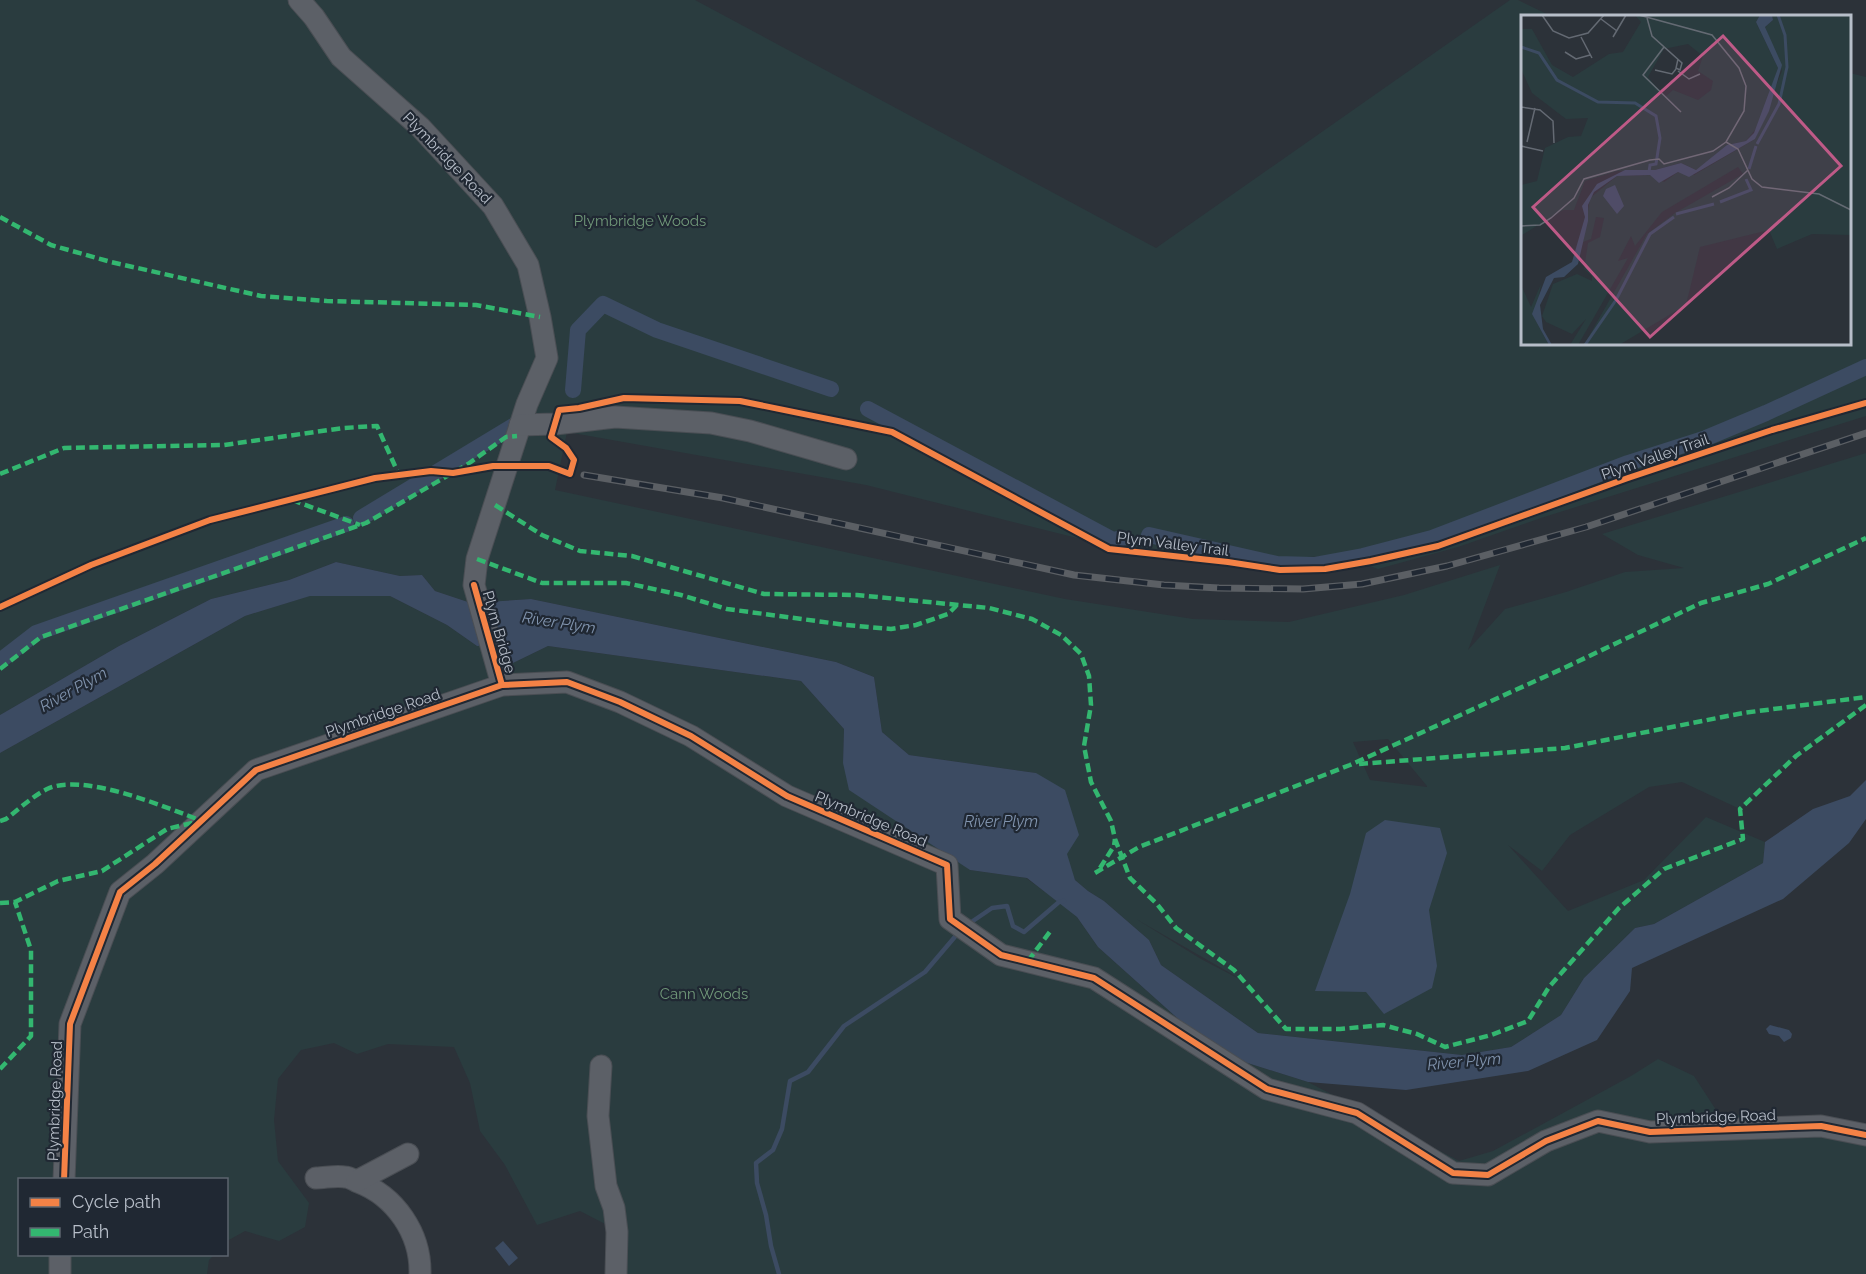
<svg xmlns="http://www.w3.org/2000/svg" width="1866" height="1274" font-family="Raleway,sans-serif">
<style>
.green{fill:#2a3c3f;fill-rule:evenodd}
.water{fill:#3c4b62}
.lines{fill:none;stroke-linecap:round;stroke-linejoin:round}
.stream{stroke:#3c4b62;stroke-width:4.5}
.canal{stroke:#3c4b62;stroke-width:16}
.minor-casing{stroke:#4a4e54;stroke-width:23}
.minor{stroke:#5c6067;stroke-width:21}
.rail-casing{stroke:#5b5f64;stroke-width:7}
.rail{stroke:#202833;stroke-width:4.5;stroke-dasharray:14;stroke-linecap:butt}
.quiet{stroke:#33b770;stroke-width:4.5;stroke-dasharray:9 4.5;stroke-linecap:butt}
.cycleway-casing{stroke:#202833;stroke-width:10}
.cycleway{stroke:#f48246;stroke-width:6}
.labels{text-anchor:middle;stroke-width:4.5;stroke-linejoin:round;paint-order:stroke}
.street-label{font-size:15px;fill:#b7bec9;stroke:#202833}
.park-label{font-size:15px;fill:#709879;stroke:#202833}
.water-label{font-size:16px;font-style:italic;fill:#8194ae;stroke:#202833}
.inset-river{fill:none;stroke:#3c4b62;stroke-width:3}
.inset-road{fill:none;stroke:#646a73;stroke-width:1.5}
.view{fill:#be5a87;fill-opacity:0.15;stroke:#be5a87;stroke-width:3}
.inset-edge{fill:none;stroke:#b7bec9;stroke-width:3}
</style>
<rect width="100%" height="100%" fill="#2c3239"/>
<g class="green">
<path d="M0 0H695L1156 248 1510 0H1518L1551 16H1522V344H1850V73L1866 77V416L1541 518 1458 547 1378 569 1342 556 1271 558 1125 550 866 485 567 432 555 490 1065 599 1193 619 1289 622 1404 595 1500 565 1468 650 1505 609 1566 592 1625 572 1684 568 1638 555 1602 534 1866 453V705L1796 756 1740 809 1682 782 1649 787 1570 835 1542 871 1508 845 1568 911 1644 880 1706 817 1765 842 1763 863 1654 924 1635 928 1584 978 1561 1015 1511 1047 1462 1055 1258 1033 1161 965 1149 940 1104 901 1088 891 1075 880 1036 773 909 755 882 732 874 677 836 662 531 599 471 603 435 591 422 575 400 576 336 562 289 580 211 599 119 646 0 715ZM1388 739 1427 786V787L1370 780 1353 742ZM1136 919 1244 981 1245 982 1201 959Z"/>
<path d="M309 596H390L447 625 477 646 501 645 513 663 548 646 801 681 844 729 843 763 970 870 1026 878 1059 902 1077 917 1098 947 1185 1025 1238 1060 1308 1082 1459 1161 1493 1151 1631 1076 1658 1059 1694 1076 1718 1113 1866 1130V1274H618L611 1227 580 1211 537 1225 505 1165 480 1131 470 1083 454 1047 388 1044 357 1054 334 1043 301 1050 278 1079 274 1120 278 1161 309 1203 305 1227 279 1241 245 1231 227 1241 226 1180H20V1254L214 1255 209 1260 207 1274H0V753L245 616Z"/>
</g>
<g class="water">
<path d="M336 562 400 576 422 575 435 591 471 603 531 599 836 662 874 677 882 732 909 755 1036 773 1065 790 1079 835 1067 854 1075 880 1088 891 1104 901 1149 940 1161 965 1258 1033 1462 1055 1511 1047 1561 1015 1584 978 1635 928 1654 924 1763 863 1765 842 1813 809 1850 796 1866 780V819L1849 843 1783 899 1632 968 1630 991 1597 1040 1528 1071 1406 1090 1308 1082 1238 1060 1185 1025 1098 947 1077 917 1027 878 970 870 849 790 843 763 844 729 801 681 548 646 513 663 501 645 477 646 447 625 390 596H310L245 616 0 753V715L119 646 211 599 289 580Z"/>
<path d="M1385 820 1440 828 1447 853 1429 910 1437 966 1432 988 1384 1014 1366 992 1315 991 1350 894 1366 833Z"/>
<path d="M1770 1025 1789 1030 1792 1034 1791 1038 1784 1042 1779 1036 1769 1034 1766 1029Z"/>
<path d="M503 1241 518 1258 509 1266 495 1248Z"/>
</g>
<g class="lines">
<g class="stream">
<path d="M967 925 992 908 1007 906 1013 926 1024 932 1059 902 1064 901"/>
<path d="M779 1274 771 1246 766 1215 757 1183 756 1163 773 1150 782 1129 790 1081 808 1072 844 1026 925 972 959 932"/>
</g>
<g class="canal">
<path d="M573 390 578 330 603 304 657 330 831 389"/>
<path d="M868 409 1113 540 1122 538"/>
<path d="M361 518 513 426"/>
<path d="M1149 535 1277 564 1314 565 1363 556 1432 538 1628 463 1706 438 1766 413 1866 367"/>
<path d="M0 661 36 633 346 524"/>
</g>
<defs>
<g id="minor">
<path d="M299 0 314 17 341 57 420 127 493 206 528 265 540 317 547 358 527 404 477 559 474 585 502 685"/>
<path d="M520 425 555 424 615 417 711 423 750 431 846 459"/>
<path d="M601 1066 598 1116 606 1186 614 1208 617 1232 616 1274"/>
<path d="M316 1178C325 1178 336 1175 345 1177 349 1177 354 1180 358 1182 395 1196 421 1233 420 1274"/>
<path d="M64 1180 70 1024 120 892 155 864 256 770 502 685 567 682 620 702 691 736 787 796 947 865 950 919 1001 955 1094 978 1267 1089 1357 1113 1453 1173 1488 1175 1546 1141 1598 1121 1650 1132 1821 1126 1866 1135"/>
<path d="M357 1181 408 1154"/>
<path d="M60 1274V1254"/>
</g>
</defs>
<use href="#minor" class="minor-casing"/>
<use href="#minor" class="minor"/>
<defs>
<path id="rail" d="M584 475 723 498 1074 575 1164 585 1219 588 1303 589 1362 584 1447 566 1586 527 1866 433"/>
</defs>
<use href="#rail" class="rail-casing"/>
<use href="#rail" class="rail"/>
<g class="quiet">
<path d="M0 217 51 245 111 262 261 296 327 301 476 305 540 317"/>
<path d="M0 474 64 448 224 445 343 428 377 426 399 475"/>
<path d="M292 500 360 525"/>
<path d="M495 505 542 535 580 551 632 556 764 594 857 595 989 608 1032 619 1061 635 1081 654 1089 676 1091 705 1084 746 1091 782 1111 821 1115 839 1130 878 1157 904 1176 928 1234 970 1286 1029H1340L1383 1025 1417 1034 1445 1047 1491 1035 1528 1021 1549 987 1619 908 1664 869 1743 839 1740 809 1796 756 1866 705"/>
<path d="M477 559 542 583H626L681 595 727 609 846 625 891 629 916 625 948 614 956 606"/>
<path d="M0 669 41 637 366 523 468 464 506 437 517 436"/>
<path d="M1359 764 1565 748 1743 713 1866 697"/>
<path d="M0 821 6 819C19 809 33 796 47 789 83 772 165 807 202 821"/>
<path d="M1100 868 1114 846 1115 839"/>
<path d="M1095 873 1139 847 1350 765 1564 668 1701 603 1768 584 1866 538"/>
<path d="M0 903 15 902 58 881 102 871 167 829 196 822"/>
<path d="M1028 961 1052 929"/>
<path d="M0 1069 31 1036V950L15 902"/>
</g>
<defs>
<g id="cycleway">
<path d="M474 585 502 685"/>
<path d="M0 607 91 565 210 520 375 478 431 471 453 473 493 466H549L570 474 574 460 566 448 551 437 559 410 579 408 624 398 740 401 892 432 1109 549 1228 562 1280 570 1325 569 1371 561 1438 546 1628 478 1772 430 1866 403"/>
<path d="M64 1180 70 1024 120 892 155 864 256 770 502 685 567 682 620 702 691 736 787 796 947 865 950 919 1001 955 1094 978 1267 1089 1357 1113 1453 1173 1488 1175 1546 1141 1598 1121 1650 1132 1821 1126 1866 1135"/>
</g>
</defs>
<use href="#cycleway" class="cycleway-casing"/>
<use href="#cycleway" class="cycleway"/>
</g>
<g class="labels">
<g class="street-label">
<text transform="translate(447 158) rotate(46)" y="5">Plymbridge Road</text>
<text transform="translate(1655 457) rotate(-19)" y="5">Plym Valley Trail</text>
<text transform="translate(1173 544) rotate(7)" y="5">Plym Valley Trail</text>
<text transform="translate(499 632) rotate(74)" y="5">Plym Bridge</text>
<text transform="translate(383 713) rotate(-19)" y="5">Plymbridge Road</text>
<text transform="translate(871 819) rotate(23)" y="5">Plymbridge Road</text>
<text transform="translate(55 1101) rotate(-88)" y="5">Plymbridge Road</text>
<text transform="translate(1716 1117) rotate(-2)" y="5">Plymbridge Road</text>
</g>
<g class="park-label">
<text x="640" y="226">Plymbridge Woods</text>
<text x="704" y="999">Cann Woods</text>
</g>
<g class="water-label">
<text transform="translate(559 622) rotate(9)" y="6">River Plym</text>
<text transform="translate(73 689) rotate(-29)" y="6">River Plym</text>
<text x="1001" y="827">River Plym</text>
<text transform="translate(1464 1061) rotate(-5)" y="6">River Plym</text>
</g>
</g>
<g transform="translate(1521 15)">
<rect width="330" height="330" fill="#2c3239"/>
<path d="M114 0H239L235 7 257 53 238 110 225 126 211 129 175 155 160 148 134 155 96 156 64 166 53 195H42L1 220 0 170 16 166 24 133 47 122 60 121 67 103 45 104 11 78 0 54V14H11L31 50 52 62 88 39 102 37 120 7ZM167 29 182 41 177 56 192 66 190 75 177 85 152 75 144 82 127 62 143 34ZM251 0H330V220L291 219 256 234 248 215 179 232 165 290 98 330H63L126 219 154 198 222 159 217 152 141 197 114 231 110 221 97 246 107 243 57 330H49L65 304 51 319 25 307 21 301 32 269 56 259 71 266V261L63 254 67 228 79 222 83 203 75 202 70 224 62 227 69 183 96 161 129 160 143 167 157 157 173 160 234 124 261 56 244 12 252 5ZM20 269 14 304 28 330H0V270L10 292Z" fill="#2a3c3f" fill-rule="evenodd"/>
<path d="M239 0H251L252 5 244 12 261 50 248 96 234 124 168 162 157 157 138 168 129 160 96 161 73 177 67 190V206L57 249 43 262 33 263 19 290 22 314 31 330H28L11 299 25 262 51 247 64 202 61 191 76 169 104 155H134L160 148 175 155 206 130 225 126 233 118 257 53 235 7ZM94 170 103 191 96 199 82 181 85 174Z" fill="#3c4b62"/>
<path class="inset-river" d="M0 32 18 38 36 65 77 87 114 88 135 101 139 123 135 149 129 150 128 157M236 129 258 89 266 52 264 20 257 0M228 154 235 131M199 187 230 175 225 164M155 199 193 189M64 330 95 285 129 219 153 202"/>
<path class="inset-road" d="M21 0 32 16 48 23 67 18 83 0M126 3 131 21 161 48 159 55 155 53 157 44M80 4 96 16M60 22 71 43M92 22 105 0M143 32 122 60 160 97M44 37 55 44 69 40M134 55 151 59 155 54M157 56 168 64 179 59M0 92 19 95 32 106 33 128M6 127 14 93M205 127 217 134 231 164 241 172 298 179 330 195M0 131 22 136M191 182 208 173 227 155M0 211 19 210 30 203 53 183 63 164 129 145 138 144 143 149 192 136 205 127 223 96 225 71 218 53 191 20 118 0"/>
<path class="view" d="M202 21 320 151 129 322 12 192Z"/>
<rect width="330" height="330" class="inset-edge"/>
</g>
<rect x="18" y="1178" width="210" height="78" fill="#202833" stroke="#5c646f" stroke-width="1.5"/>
<rect x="30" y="1198" width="30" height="9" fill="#f48246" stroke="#5c646f" stroke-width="1.5"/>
<text x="72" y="1208" font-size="18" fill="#b7bec9">Cycle path</text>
<rect x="30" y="1228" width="30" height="9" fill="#33b770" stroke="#5c646f" stroke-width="1.5"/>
<text x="72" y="1238" font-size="18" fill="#b7bec9">Path</text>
</svg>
